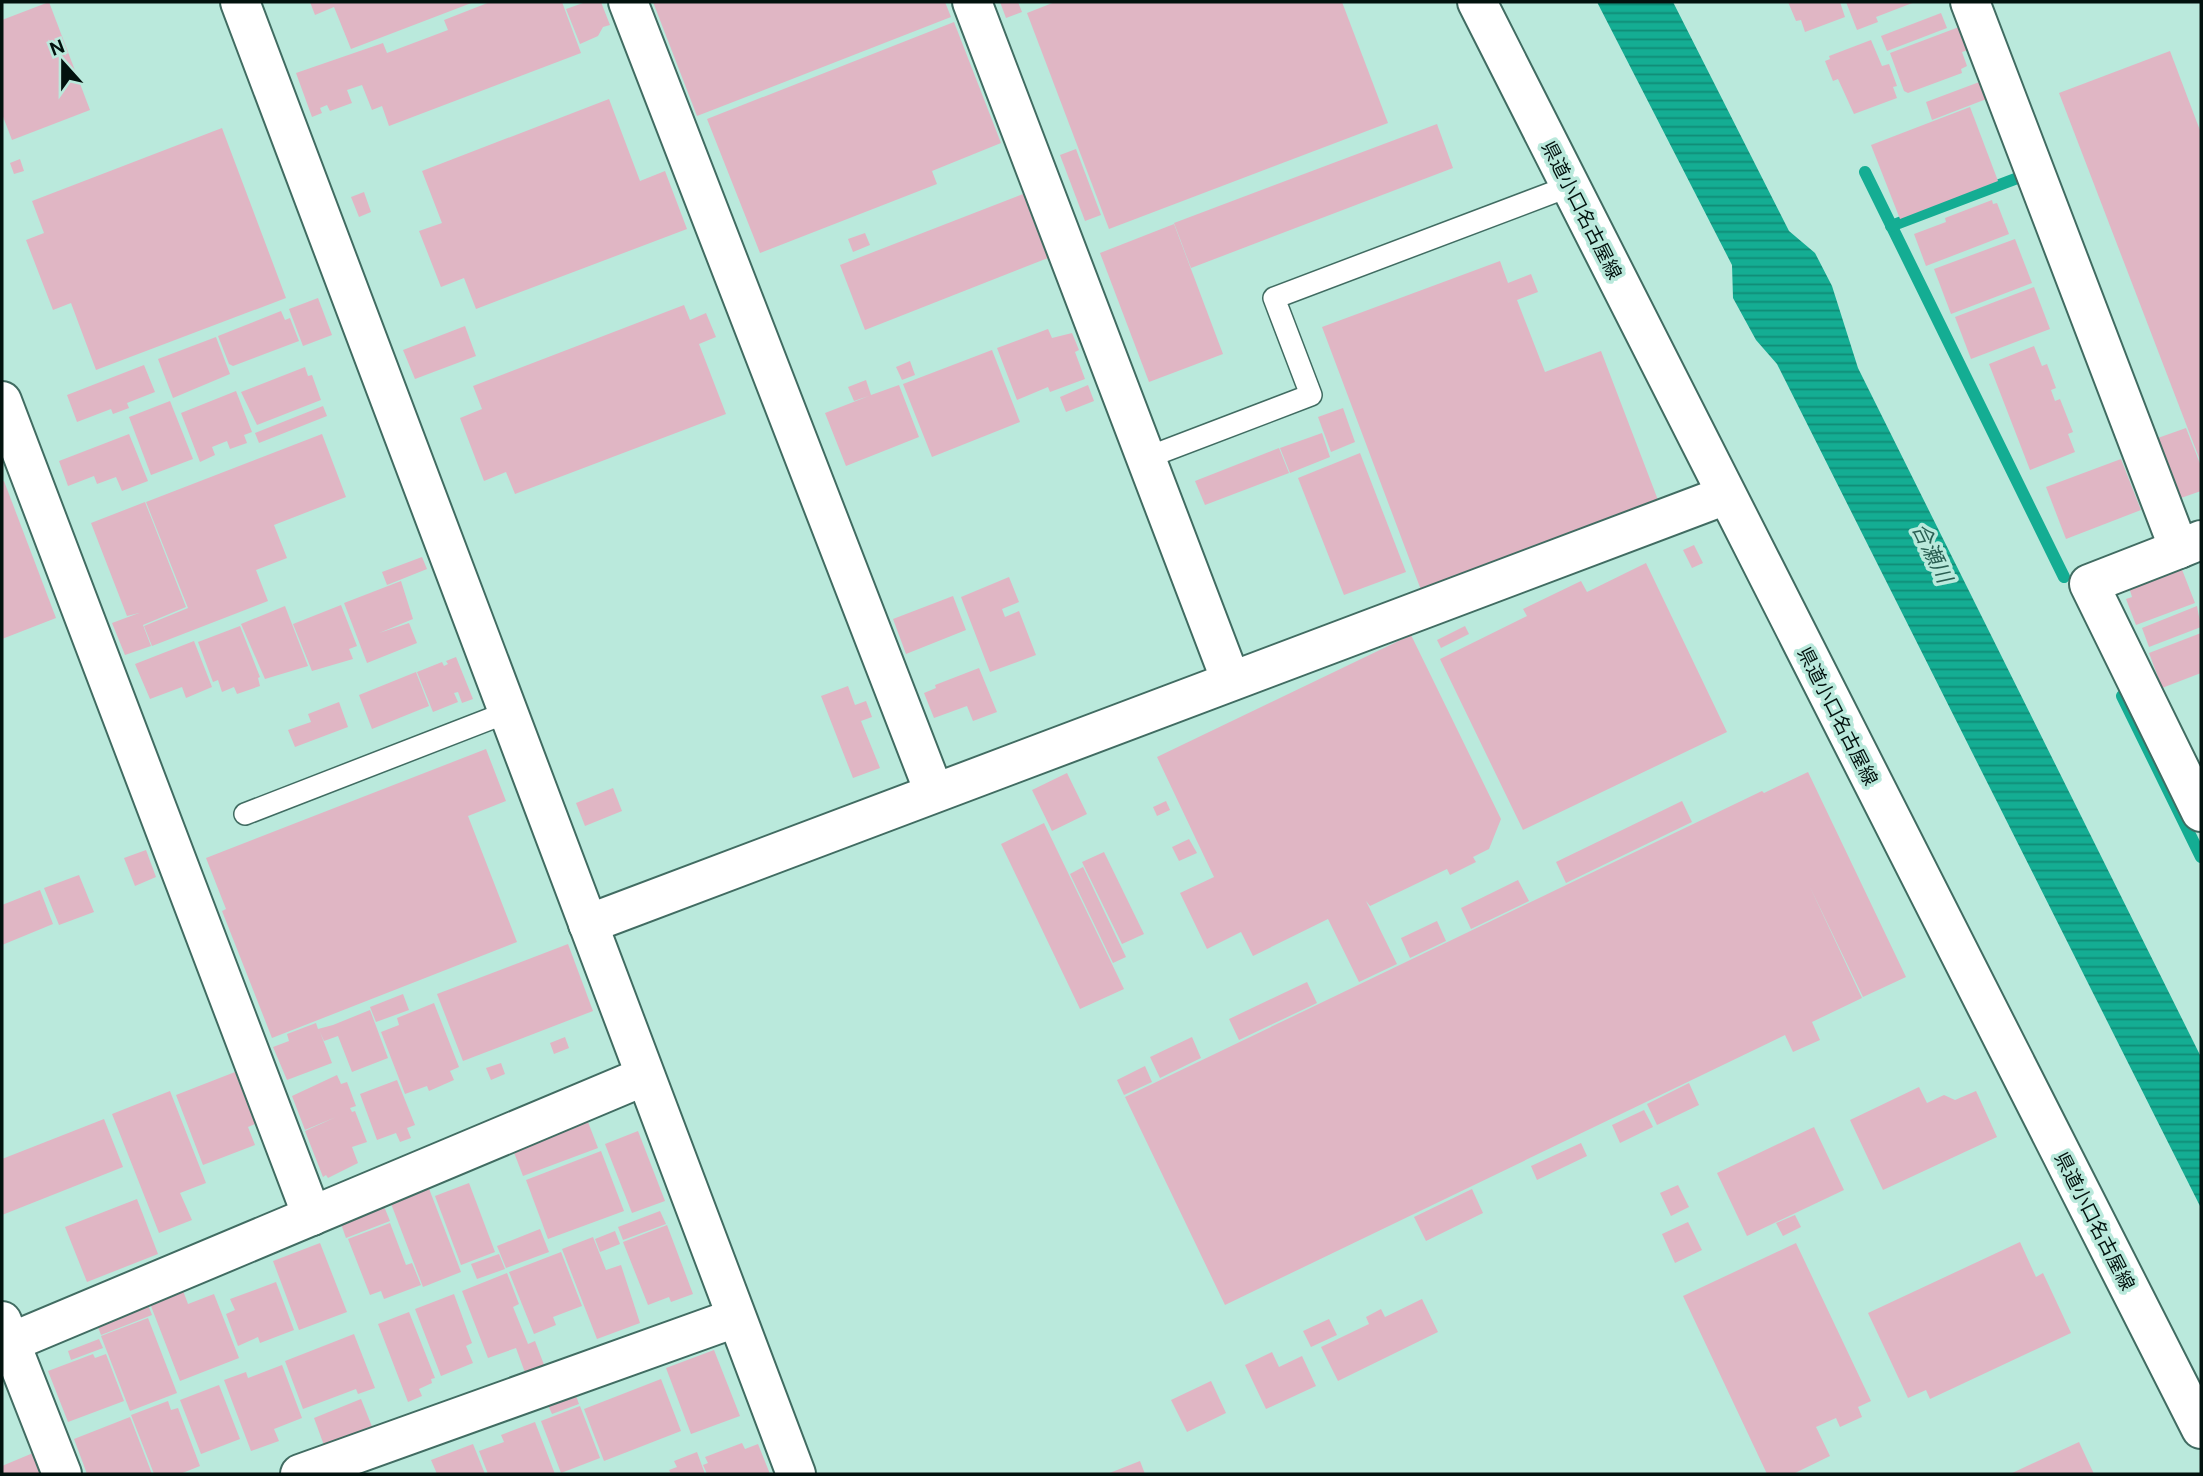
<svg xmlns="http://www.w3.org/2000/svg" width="2203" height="1476" font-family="'DM Sans','Noto Sans JP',sans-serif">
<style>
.water{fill:url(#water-rules)}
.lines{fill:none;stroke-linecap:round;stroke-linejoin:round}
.stream{stroke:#14ad93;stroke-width:12}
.building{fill:#e0b6c4}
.lane-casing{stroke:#416c62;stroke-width:24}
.street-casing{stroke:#416c62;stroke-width:42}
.secondary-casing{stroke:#416c62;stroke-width:42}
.lane{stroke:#fff;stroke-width:21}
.street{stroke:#fff;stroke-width:38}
.secondary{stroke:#fff;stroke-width:38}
.labels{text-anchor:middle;stroke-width:7;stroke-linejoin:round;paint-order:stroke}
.street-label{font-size:19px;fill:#02120e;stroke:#bae9dc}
.water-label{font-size:21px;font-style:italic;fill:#295e52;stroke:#bae9dc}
</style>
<defs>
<pattern id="water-rules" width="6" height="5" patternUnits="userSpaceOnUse" patternTransform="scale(1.75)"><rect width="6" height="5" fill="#14ad93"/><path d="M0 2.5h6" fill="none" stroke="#108b76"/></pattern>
</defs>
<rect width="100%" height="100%" fill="#bae9dc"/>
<path class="water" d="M1597 2H1673L1789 231 1815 253 1832 286 1858 368 2201 1057V1208L1777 364 1756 340 1733 298 1732 265Z"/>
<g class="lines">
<g class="stream">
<path d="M1865 172 2064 577"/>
<path d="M1891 226 2015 179"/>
<path d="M2122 696 2201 857"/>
</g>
</g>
<g class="building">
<path d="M49 2 90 110 12 140 2 114V20Z"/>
<path d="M310 2H474L351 49 334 7 315 15Z"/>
<path d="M490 2H562L581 53 389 126 382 106 372 110 362 85 347 90 352 103 330 111 327 105 320 108 322 113 312 117 296 73 383 43 387 53 448 30 444 20Z"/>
<path d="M586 2H601L610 25 603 27 598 36 580 44 566 9Z"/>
<path d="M653 2H945L951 17 697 116Z"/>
<path d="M1000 2H1018L1022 12 1006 18Z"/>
<path d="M1055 2H1342L1388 123 1109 229 1027 13Z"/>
<path d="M1788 2H1840L1845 17 1805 32 1801 20 1796 21Z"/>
<path d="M1846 2H1915L1876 17 1878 22 1857 30Z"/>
<path d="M1941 13 1947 28 1887 51 1881 36Z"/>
<path d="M954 22 1001 143 932 171 937 184 760 253 707 119Z"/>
<path d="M1959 27 1968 50 1962 52 1967 66 1961 69 1962 73 1908 93 1904 91 1890 53Z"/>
<path d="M1871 40 1882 66 1889 64 1897 86 1893 87 1897 98 1854 114 1838 79 1833 81 1825 61 1830 59 1829 56Z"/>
<path d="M2170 51 2201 133V463L2059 93Z"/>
<path d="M1982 81 1989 98 1932 120 1926 102Z"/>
<path d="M609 99 640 181 665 171 687 229 476 309 464 278 441 287 419 231 442 223 422 171Z"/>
<path d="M1970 107 1998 181 1900 219 1871 145Z"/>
<path d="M1437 124 1453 168 1191 268 1174 223Z"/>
<path d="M222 128 286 298 96 370 71 303 53 310 26 240 44 233 32 201Z"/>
<path d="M1076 149 1101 215 1085 221 1060 155Z"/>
<path d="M20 159 24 171 14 174 10 163Z"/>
<path d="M364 192 371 212 359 217 351 197Z"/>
<path d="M1023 194 1048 258 865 330 840 265Z"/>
<path d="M1992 200 1993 204 1997 203 2009 234 1926 266 1914 234 1946 222 1945 218Z"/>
<path d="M1174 224 1223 354 1149 382 1100 253Z"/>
<path d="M865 233 870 245 853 252 848 239Z"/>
<path d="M2015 239 2032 283 1951 314 1934 269Z"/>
<path d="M1500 261 1508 283 1531 274 1538 292 1517 300 1545 372 1601 351 1658 500 1421 590 1322 327Z"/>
<path d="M2034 287 2050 329 1971 359 1955 317Z"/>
<path d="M318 298 332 335 303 346 289 309Z"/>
<path d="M684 305 690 320 706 313 716 337 699 344 726 414 515 494 506 472 484 481 460 418 482 409 473 386Z"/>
<path d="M281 311 285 320 290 318 299 341 233 366 229 364 218 336Z"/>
<path d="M465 326 476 356 415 379 403 350Z"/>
<path d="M1048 329 1052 338 1072 333 1079 350 1075 352 1085 379 1050 392 1048 387 1017 400 997 348Z"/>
<path d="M216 337 230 374 173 398 158 359Z"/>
<path d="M2034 346 2042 366 2047 364 2056 388 2051 390 2055 401 2060 399 2073 432 2068 434 2075 452 2030 470 1989 364Z"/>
<path d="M992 350 1020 422 932 457 903 384Z"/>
<path d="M910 361 915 375 902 380 896 367Z"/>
<path d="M144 365 155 392 127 403 129 408 113 414 111 409 77 422 67 395Z"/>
<path d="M305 367 308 376 312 375 321 400 257 425 241 392Z"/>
<path d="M866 380 871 395 899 385 919 437 846 466 825 413 869 396 854 401 848 387Z"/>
<path d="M1088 385 1094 401 1066 412 1060 397Z"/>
<path d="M236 391 252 432 244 435 247 443 230 449 227 441 212 447 215 455 200 462 181 413Z"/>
<path d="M170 401 193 459 151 475 129 417Z"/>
<path d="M323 406 327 416 259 443 255 433Z"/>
<path d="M1343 408 1355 442 1331 452 1318 417Z"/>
<path d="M2186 428 2201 466V491L2178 499 2155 439Z"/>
<path d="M1322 433 1330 457 1290 473 1280 448Z"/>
<path d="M129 434 148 481 122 491 116 477 97 484 94 476 68 486 59 461Z"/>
<path d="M322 434 346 497 274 525 287 558 256 570 268 601 152 646 144 626 188 608 146 502Z"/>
<path d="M1279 448 1289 473 1205 505 1195 481Z"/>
<path d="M1360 453 1406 572 1344 595 1298 478Z"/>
<path d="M2121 459 2141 510 2066 539 2046 487Z"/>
<path d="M4 481 56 618 2 639V482Z"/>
<path d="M145 502 186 607 143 625 151 646 125 655 112 623 139 613 127 616 91 523Z"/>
<path d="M1694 545 1703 563 1692 568 1683 550Z"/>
<path d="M422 557 427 569 387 585 382 572Z"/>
<path d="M1646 563 1727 732 1523 830 1440 659 1527 616 1523 609 1581 581 1587 592Z"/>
<path d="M2181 567 2195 603 2136 625 2126 599 2132 597 2129 587Z"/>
<path d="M1009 577 1019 602 1002 609 1005 617 1019 611 1036 655 990 672 961 597Z"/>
<path d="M401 581 413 619 379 633 409 623 417 643 367 663 344 603Z"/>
<path d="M953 596 966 630 906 654 893 619Z"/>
<path d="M341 605 357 646 349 649 353 659 312 671 293 624Z"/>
<path d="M285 606 308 666 265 679 241 624Z"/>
<path d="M2197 606 2201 627 2149 647 2142 628Z"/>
<path d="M240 626 260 677 258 678 260 686 237 694 234 687 222 692 218 680 213 682 198 642Z"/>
<path d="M1465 626 1469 634 1441 648 1437 640Z"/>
<path d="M2201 633V673L2162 688 2149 653Z"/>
<path d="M1411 635 1501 819 1489 849 1473 857 1476 862 1450 875 1447 869 1370 906 1366 901 1397 964 1359 982 1328 919 1253 956 1241 932 1207 949 1180 893 1214 877 1157 757Z"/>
<path d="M194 641 212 687 186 698 182 687 150 699 135 664Z"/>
<path d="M456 657 473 699 462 703 458 692 454 693 458 702 433 712 417 672 442 662 444 666 448 664 446 661Z"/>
<path d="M979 668 997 712 973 721 967 706 934 718 924 693 936 688 935 685Z"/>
<path d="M416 672 429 706 372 729 359 695Z"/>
<path d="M848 686 855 705 866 701 872 717 861 721 880 768 853 778 821 696Z"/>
<path d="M339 702 348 727 295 747 288 730 311 722 308 714Z"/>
<path d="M486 749 506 801 468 816 517 942 272 1038 222 911 226 909 206 858Z"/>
<path d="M1808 772 1906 977 1863 997 1809 885 1862 998 1812 1022 1820 1040 1793 1052 1785 1035 1225 1305 1125 1097 1762 791 1764 793Z"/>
<path d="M1067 773 1087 814 1052 831 1032 790Z"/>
<path d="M613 788 622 811 585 826 576 803Z"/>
<path d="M1166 801 1170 810 1157 816 1153 807Z"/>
<path d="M1682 801 1692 822 1566 883 1556 862Z"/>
<path d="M1044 823 1124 989 1080 1009 1001 844Z"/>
<path d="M1189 839 1197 853 1179 861 1172 847Z"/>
<path d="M146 850 156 877 135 886 124 858Z"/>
<path d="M1104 852 1144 934 1122 944 1082 862Z"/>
<path d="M1083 867 1126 957 1113 963 1070 874Z"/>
<path d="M79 875 94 912 59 925 44 888Z"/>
<path d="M1518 880 1529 901 1471 929 1461 908Z"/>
<path d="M40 890 53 924 2 945V905Z"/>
<path d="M1437 921 1446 941 1410 958 1401 938Z"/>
<path d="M568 944 593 1011 463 1061 437 994Z"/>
<path d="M1307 982 1317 1003 1239 1040 1229 1019Z"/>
<path d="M403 994 409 1010 376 1022 370 1007Z"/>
<path d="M434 1003 459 1067 450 1071 454 1080 429 1091 427 1086 405 1094 381 1032 399 1025 397 1018Z"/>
<path d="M370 1010 388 1058 352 1072 338 1036 324 1041 320 1032 332 1063 287 1080 273 1047 289 1041 287 1034 316 1023 318 1029 333 1025Z"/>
<path d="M565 1037 569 1048 554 1054 550 1043Z"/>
<path d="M1192 1037 1201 1058 1160 1078 1150 1057Z"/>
<path d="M501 1063 505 1074 491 1080 486 1068Z"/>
<path d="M1145 1066 1152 1082 1124 1095 1117 1080Z"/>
<path d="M235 1072 255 1124 248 1127 255 1145 203 1165 176 1095Z"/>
<path d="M337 1075 341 1084 347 1082 356 1106 350 1108 352 1112 355 1111 367 1142 352 1147 358 1163 328 1178 326 1175 323 1177 305 1131 336 1117 305 1130 292 1096Z"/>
<path d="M397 1080 415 1125 407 1128 411 1138 400 1142 396 1133 377 1140 360 1094Z"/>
<path d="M1689 1083 1699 1105 1657 1125 1647 1104Z"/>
<path d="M1919 1087 1927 1103 1944 1095 1955 1100 1976 1091 1997 1137 1883 1190 1850 1120Z"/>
<path d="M170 1091 206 1183 180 1193 192 1220 159 1233 112 1114Z"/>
<path d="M1644 1110 1653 1127 1620 1143 1612 1125Z"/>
<path d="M104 1119 123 1167 2 1215V1159Z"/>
<path d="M588 1122 598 1148 523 1176 513 1150Z"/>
<path d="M1814 1127 1844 1190 1747 1236 1717 1173Z"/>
<path d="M638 1131 665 1201 632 1213 605 1144Z"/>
<path d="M1581 1143 1587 1156 1537 1180 1531 1166Z"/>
<path d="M601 1151 624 1211 548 1239 526 1180Z"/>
<path d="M469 1183 495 1252 461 1265 435 1196Z"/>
<path d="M1678 1185 1689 1207 1671 1216 1660 1193Z"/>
<path d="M428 1186 461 1272 423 1287 390 1201Z"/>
<path d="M1472 1189 1483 1213 1426 1241 1414 1217Z"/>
<path d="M137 1199 158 1254 87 1282 65 1227Z"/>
<path d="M383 1204 390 1221 346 1238 340 1221Z"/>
<path d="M660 1211 666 1224 623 1240 618 1227Z"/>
<path d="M1795 1215 1801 1227 1783 1236 1776 1223Z"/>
<path d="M1688 1222 1702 1250 1675 1263 1662 1234Z"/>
<path d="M390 1223 406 1265 412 1263 421 1285 384 1299 381 1291 370 1295 348 1239Z"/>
<path d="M667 1225 693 1294 671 1302 669 1297 648 1305 623 1242Z"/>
<path d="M540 1229 549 1252 506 1268 497 1246Z"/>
<path d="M615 1231 620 1244 600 1252 595 1239Z"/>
<path d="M593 1237 606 1270 621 1265 640 1323 597 1339 562 1249Z"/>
<path d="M2020 1242 2036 1277 2043 1273 2071 1333 1930 1399 1926 1390 1908 1398 1868 1313Z"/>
<path d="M320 1243 347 1312 299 1330 273 1261Z"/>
<path d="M1796 1243 1871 1401 1858 1407 1862 1417 1840 1427 1836 1418 1816 1427 1830 1456 1793 1474H1767L1683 1296Z"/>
<path d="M561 1252 582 1306 553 1317 556 1325 534 1334 509 1272Z"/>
<path d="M499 1254 505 1269 477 1279 471 1264Z"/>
<path d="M507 1273 519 1304 513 1307 528 1344 535 1341 546 1370 527 1378 516 1348 488 1358 462 1291Z"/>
<path d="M276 1282 294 1330 260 1343 258 1337 238 1346 226 1314 235 1310 230 1299Z"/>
<path d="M182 1288 188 1304 214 1294 239 1358 180 1381 149 1301Z"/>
<path d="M454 1294 472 1343 466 1346 473 1363 441 1376 415 1309Z"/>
<path d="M1422 1299 1438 1332 1338 1381 1321 1347 1369 1324 1366 1317 1381 1309 1385 1317Z"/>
<path d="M147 1302 152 1315 101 1335 96 1322Z"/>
<path d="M409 1312 435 1378 431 1379 432 1383 419 1389 422 1396 408 1402 378 1324Z"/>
<path d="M148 1318 177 1393 130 1411 101 1336Z"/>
<path d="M1329 1319 1337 1335 1311 1347 1303 1331Z"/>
<path d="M354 1334 375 1388 358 1394 356 1389 303 1409 285 1361Z"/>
<path d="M99 1339 103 1348 71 1360 68 1351Z"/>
<path d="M714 1350 740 1416 691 1434 666 1368Z"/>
<path d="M1272 1352 1279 1367 1302 1356 1316 1386 1266 1409 1245 1365Z"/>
<path d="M93 1354 95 1358 106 1354 124 1401 68 1422 48 1371Z"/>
<path d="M282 1365 302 1418 274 1429 279 1441 251 1451 224 1380 246 1372 248 1378Z"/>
<path d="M661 1379 681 1431 604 1461 584 1409Z"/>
<path d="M1211 1381 1226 1413 1187 1432 1171 1400Z"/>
<path d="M219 1385 240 1439 201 1454 180 1400Z"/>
<path d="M575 1393 579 1404 552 1414 547 1403Z"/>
<path d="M361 1399 373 1429 325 1448 314 1418Z"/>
<path d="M168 1401 171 1410 178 1408 200 1466 180 1474H154L131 1415Z"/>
<path d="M580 1406 600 1458 561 1473 541 1421Z"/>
<path d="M130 1417 152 1474H87L74 1439Z"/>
<path d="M535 1422 555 1474H488L479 1451 504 1442 501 1435Z"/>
<path d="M2079 1442 2094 1474H2010Z"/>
<path d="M742 1443 745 1449 758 1444 770 1474H707L703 1465 708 1463 705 1457Z"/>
<path d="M473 1444 485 1474H437L431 1460Z"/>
<path d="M697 1452 705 1474H671L669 1470 677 1467 674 1461Z"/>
<path d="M33 1453 41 1474H2V1466Z"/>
<path d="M1140 1461 1145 1474H1107Z"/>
</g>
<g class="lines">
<defs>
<g id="lane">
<path d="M1146 458 1311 395 1274 298 1570 186"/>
<path d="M245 814 508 712"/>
</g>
<g id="street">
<path d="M240 2 796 1474"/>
<path d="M628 2 934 792"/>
<path d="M972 2 1231 681"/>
<path d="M1970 2 2179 549 2201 540"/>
<path d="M2 401 312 1216"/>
<path d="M2179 549 2089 584 2201 812"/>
<path d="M588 924 1726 495"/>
<path d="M2 1321 62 1474"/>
<path d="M2 1346 645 1076"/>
<path d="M300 1474 735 1318"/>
</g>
<path id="secondary" d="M1477 2 2201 1429"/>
</defs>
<use href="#lane" class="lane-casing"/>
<use href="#street" class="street-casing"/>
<use href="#secondary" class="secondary-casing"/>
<use href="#lane" class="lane"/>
<use href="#street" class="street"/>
<use href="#secondary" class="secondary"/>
</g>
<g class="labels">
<g class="street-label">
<text transform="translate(1582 210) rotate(63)" y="7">県道小口名古屋線</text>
<text transform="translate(1838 716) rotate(63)" y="7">県道小口名古屋線</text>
<text transform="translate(2095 1221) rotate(63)" y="7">県道小口名古屋線</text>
</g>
<g class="water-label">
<text transform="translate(1932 553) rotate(64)" y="7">合瀬川</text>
</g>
</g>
<rect width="2203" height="1476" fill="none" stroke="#02120e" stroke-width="7"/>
<g transform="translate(63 63) rotate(339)" stroke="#bae9dc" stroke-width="5" paint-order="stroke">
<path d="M0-5L12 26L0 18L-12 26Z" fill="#02120e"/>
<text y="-10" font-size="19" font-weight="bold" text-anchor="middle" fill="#02120e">N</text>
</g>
</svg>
